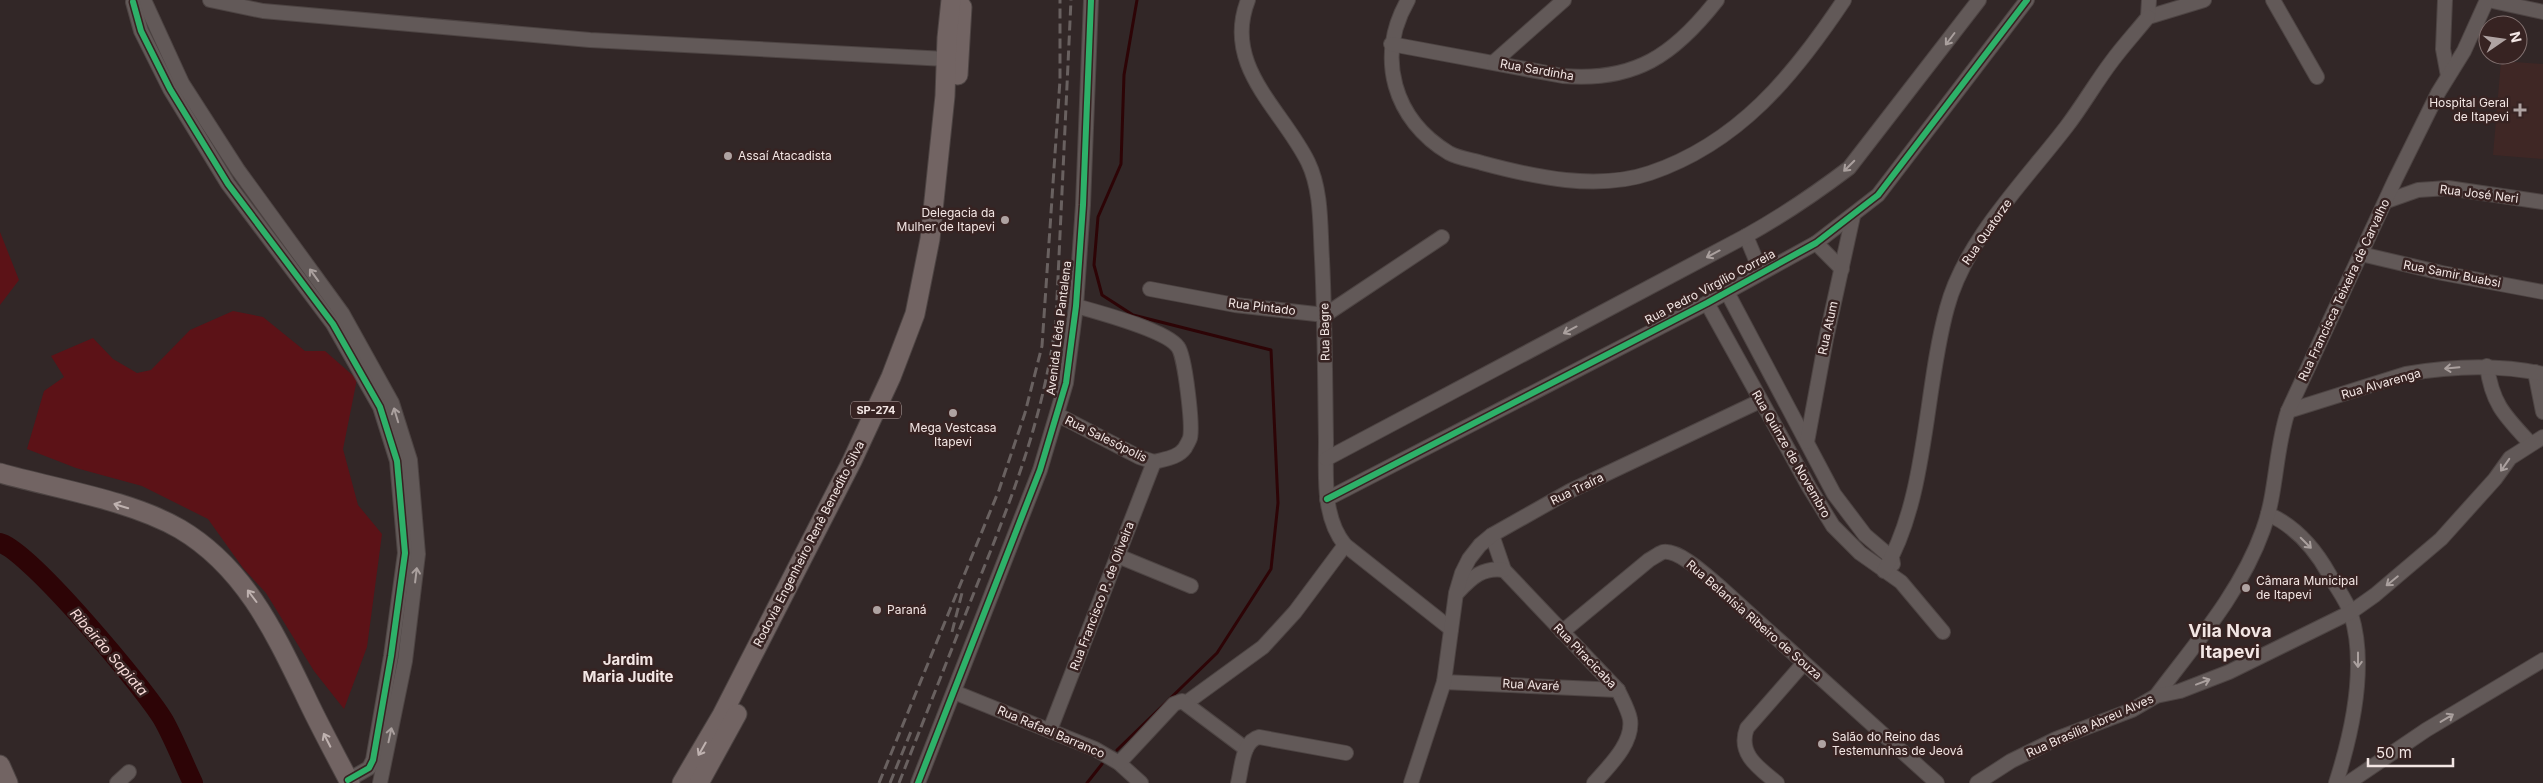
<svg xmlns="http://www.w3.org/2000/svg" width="2543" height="783" font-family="Inter,sans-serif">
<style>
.built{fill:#3f2725}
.green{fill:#5c1217}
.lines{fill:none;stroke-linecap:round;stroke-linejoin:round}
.stream{stroke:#2d0406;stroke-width:3}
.river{stroke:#2d0406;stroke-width:20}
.minor-casing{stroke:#4d4443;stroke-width:16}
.major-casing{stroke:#4d4443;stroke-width:21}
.minor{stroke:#625958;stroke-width:14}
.major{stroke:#726463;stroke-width:19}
.rail{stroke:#696160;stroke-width:3;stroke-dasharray:10 5;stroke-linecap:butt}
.cycleway-casing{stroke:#372322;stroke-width:9}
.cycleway{stroke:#2db169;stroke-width:6}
.oneway{stroke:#aaa09e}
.oneway2{stroke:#bfb2b0}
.poi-dot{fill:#afa3a2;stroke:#372322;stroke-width:2}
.labels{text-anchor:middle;stroke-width:5;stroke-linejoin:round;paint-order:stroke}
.shield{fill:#372322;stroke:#bbacaa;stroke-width:1}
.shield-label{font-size:11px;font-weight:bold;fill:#f3e6e4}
.street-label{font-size:12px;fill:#f3e6e4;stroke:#372322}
.poi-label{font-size:12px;fill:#f3e6e4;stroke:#372322;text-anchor:start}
.water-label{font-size:14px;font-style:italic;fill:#f7dbd9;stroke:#372322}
.quarter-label{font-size:15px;font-weight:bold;fill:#f3e6e4;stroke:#372322}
.district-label{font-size:18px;font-weight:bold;fill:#f3e6e4;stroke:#372322}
</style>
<rect width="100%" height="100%" fill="#322727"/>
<path class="built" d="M2501 61 2543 64V159L2493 155Z"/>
<g class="green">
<path d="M0 232 19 280 0 305Z"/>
<path d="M233 311 263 317 305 351H325L357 379 343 449 358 505 382 534 367 647 344 709 314 671 266 593 243 568 208 519 142 486 76 468 27 449 44 391 64 377 51 356 93 338 113 359 137 373 151 370 190 330Z"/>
</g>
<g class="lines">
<g class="stream">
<path d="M1117 750 1217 653 1271 569 1278 503 1271 350 1133 315 1102 295 1094 265 1098 217 1121 164 1124 75 1137 0"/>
<path d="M1087 783 1102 764"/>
</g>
<path class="river" d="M0 543C28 549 147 691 164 721 175 741 183 762 193 783"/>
<defs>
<g id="minor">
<path d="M144 0 182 83 238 170 342 313 392 403 410 460 418 554 405 661 380 783"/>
<path d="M210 0 263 11 590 40 946 59"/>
<path d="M1248 0C1222 66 1282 109 1308 162 1322 191 1320 227 1322 259 1325 319 1325 380 1326 440 1326 475 1322 517 1345 545L1451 629"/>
<path d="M1408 0C1375 57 1394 120 1449 153 1458 158 1472 160 1482 163 1534 177 1597 191 1650 173 1739 143 1794 75 1844 0"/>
<path d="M2273 0 2317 77"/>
<path d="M2445 0 2443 49 2448 76"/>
<path d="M2488 0 2543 12"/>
<path d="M133 2 141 31 170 89 228 184 333 324 380 407 397 461 405 553 391 656 373 760 369 768 348 780"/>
<path d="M2148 17 2204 0"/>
<path d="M2148 17 2149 0"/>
<path d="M1391 44 1563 76C1635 82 1674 55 1717 0"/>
<path d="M1494 62 1564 0"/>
<path d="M2387 201 2418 190 2448 188 2543 202"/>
<path d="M1746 236 1761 272"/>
<path d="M1816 243 1842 269"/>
<path d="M2361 254 2442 273 2543 292"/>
<path d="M1150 289 1235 305 1325 315 1442 237"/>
<path d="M1727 292 1834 494 1865 535 1892 558 1893 564"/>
<path d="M1707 303 1809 487 1833 526 1860 553 1901 582 1943 632"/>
<path d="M1076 306C1097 312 1166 330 1178 347 1185 356 1193 426 1190 438 1189 441 1186 446 1185 448 1178 458 1164 459 1154 462"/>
<path d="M2487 366C2492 404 2505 416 2530 443"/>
<path d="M2535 372 2543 412"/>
<path d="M2288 411 2406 374C2452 366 2498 364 2543 374"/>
<path d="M1058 415 1139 457 1154 462"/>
<path d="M1807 442 1826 339 1853 216"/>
<path d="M1326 459 1746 236C1782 216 1816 193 1849 168L1979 0"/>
<path d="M1327 499 1707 303 1816 243 1878 195 2027 0"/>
<path d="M2268 514C2295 526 2315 549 2329 574 2336 587 2347 601 2351 614 2367 665 2352 733 2336 783"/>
<path d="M1492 535 1504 570 1618 690C1622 699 1628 709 1630 719 1634 743 1608 767 1594 783"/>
<path d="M1118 556 1191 586"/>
<path d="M1884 571C1928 497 1924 391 1947 308 1965 240 2025 181 2067 126 2083 105 2096 82 2112 61 2123 46 2136 32 2148 17"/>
<path d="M1458 592C1472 577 1483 567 1504 570"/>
<path d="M1562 632 1649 560C1653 558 1658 554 1663 552 1679 549 1708 577 1720 587L1937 783"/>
<path d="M1444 682 1618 690"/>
<path d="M954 692 1095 749 1119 763 1141 783"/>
<path d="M2156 696C2195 644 2241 592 2263 530 2277 492 2275 450 2288 411L2395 180 2438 93 2464 51 2487 0"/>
<path d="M1186 703 1263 647 1295 612 1345 545"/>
<path d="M1050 730 1154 462"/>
<path d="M1119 763 1174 704 1182 701 1246 749"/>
<path d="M117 783 129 772"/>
<path d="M918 783 1040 470 1066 383 1076 306 1083 205 1091 0"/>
<path d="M1238 783C1242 768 1242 741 1259 737L1346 753"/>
<path d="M1411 783 1444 682 1456 593 1462 573 1469 559 1480 545 1492 535 1570 491 1760 401"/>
<path d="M1777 783C1759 768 1737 754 1747 728L1803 664"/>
<path d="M1977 783 2011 761 2056 739 2132 710 2156 696 2180 691 2229 672 2351 612 2375 595 2441 539 2495 479 2510 458 2543 437"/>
<path d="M2348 783 2426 730 2543 660"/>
</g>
<g id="major">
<path d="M958 75 962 7"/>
<path d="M0 473C56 489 130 500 180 529 244 567 274 631 305 695 319 725 335 754 350 783"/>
<path d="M0 765 8 783"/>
<path d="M682 783 722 715 852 461 891 377 915 314 930 239 945 96 947 38 951 0"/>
<path d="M699 783 737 714"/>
</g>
</defs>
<use href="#minor" class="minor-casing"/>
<use href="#major" class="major-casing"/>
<use href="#minor" class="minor"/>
<use href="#major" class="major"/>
<g class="rail">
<path d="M952 632 963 589"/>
<path d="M879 783 999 490 1025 413 1042 346 1060 80V0"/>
<path d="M890 783 912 729"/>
<path d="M899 783C925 717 951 651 977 585 1013 495 1044 417 1056 320L1071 0"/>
</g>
<defs>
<g id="cycleway">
<path d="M133 2 141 31 170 89 228 184 333 324 380 407 397 461 405 553 391 656 373 760 369 768 348 780"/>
<path d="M1327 499 1707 303 1816 243 1878 195 2027 0"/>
<path d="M918 783 1040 470 1066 383 1076 306 1083 205 1091 0"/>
</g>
</defs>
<use href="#cycleway" class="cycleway-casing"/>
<use href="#cycleway" class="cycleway"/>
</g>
<defs><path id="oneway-shaft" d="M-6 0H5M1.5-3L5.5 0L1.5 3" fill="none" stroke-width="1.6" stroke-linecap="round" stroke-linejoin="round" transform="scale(1.25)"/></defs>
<g class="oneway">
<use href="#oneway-shaft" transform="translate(1950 39) rotate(127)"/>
<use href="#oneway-shaft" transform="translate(1849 166) rotate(135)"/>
<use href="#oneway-shaft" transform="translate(1713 254) rotate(152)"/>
<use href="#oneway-shaft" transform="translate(314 275) rotate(-126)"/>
<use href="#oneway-shaft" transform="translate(1570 330) rotate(152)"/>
<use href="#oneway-shaft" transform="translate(2452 368) rotate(175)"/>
<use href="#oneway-shaft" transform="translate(396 415) rotate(-107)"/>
<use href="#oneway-shaft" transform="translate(2505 465) rotate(125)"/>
<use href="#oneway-shaft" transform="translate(2306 543) rotate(45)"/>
<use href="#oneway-shaft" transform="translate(416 575) rotate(-83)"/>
<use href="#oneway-shaft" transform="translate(2392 581) rotate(141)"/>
<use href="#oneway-shaft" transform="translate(2358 660) rotate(90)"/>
<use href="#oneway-shaft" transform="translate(2203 682) rotate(-21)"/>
<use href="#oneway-shaft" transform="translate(2447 718) rotate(-31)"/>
<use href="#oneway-shaft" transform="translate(390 735) rotate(-78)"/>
</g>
<g class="oneway2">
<use href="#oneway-shaft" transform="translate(121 506) rotate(-163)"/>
<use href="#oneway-shaft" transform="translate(252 596) rotate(-127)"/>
<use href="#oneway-shaft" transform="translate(327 740) rotate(-117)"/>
<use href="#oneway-shaft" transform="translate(702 749) rotate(120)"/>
</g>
<g class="poi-dot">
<path d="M2517.5 102.5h5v5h5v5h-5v5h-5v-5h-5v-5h5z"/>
<circle cx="728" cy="156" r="5"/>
<circle cx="1005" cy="220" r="5"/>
<circle cx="953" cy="413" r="5"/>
<circle cx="2246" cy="588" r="5"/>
<circle cx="877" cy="610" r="5"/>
<circle cx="1822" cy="744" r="5"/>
</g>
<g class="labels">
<rect class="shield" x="851" y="401.5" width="50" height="17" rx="4"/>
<g class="shield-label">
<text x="876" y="414">SP-274</text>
</g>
<g class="street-label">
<text transform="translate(1537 70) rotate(10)" y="4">Rua Sardinha</text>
<text transform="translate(2479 194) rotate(7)" y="4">Rua José Neri</text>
<text transform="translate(1987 232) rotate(-55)" y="4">Rua Quatorze</text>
<text transform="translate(2452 274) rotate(11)" y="4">Rua Samir Buabsi</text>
<text transform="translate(1710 287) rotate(-28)" y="4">Rua Pedro Virgílio Correia</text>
<text transform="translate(2344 290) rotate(-65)" y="4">Rua Francisca Teixeira de Carvalho</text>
<text transform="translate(1262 307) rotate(7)" y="4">Rua Pintado</text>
<text transform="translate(1059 328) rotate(-83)" y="4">Avenida Lêda Pantalena</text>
<text transform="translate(1828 328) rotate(-78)" y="4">Rua Atum</text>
<text transform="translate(1325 332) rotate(-91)" y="4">Rua Bagre</text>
<text transform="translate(2381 384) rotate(-16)" y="4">Rua Alvarenga</text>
<text transform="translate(1106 439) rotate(26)" y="4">Rua Salesópolis</text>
<text transform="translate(1791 454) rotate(60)" y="4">Rua Quinze de Novembro</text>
<text transform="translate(1577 489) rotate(-26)" y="4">Rua Traíra</text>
<text transform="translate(809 544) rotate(-63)" y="4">Rodovia Engenheiro Renê Benedito Silva</text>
<text transform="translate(1102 596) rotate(-69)" y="4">Rua Francisco P. de Oliveira</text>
<text transform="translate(1754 620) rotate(41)" y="4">Rua Belanísia Ribeiro de Souza</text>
<text transform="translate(1585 656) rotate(46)" y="4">Rua Piracicaba</text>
<text transform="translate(1531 685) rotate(3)" y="4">Rua Avaré</text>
<text transform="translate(2090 726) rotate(-24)" y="4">Rua Brasília Abreu Alves</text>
<text transform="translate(1051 732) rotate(23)" y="4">Rua Rafael Barranco</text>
</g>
<g class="poi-label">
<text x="2509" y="107" text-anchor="end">Hospital Geral<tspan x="2509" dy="14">de Itapevi</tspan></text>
<text x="738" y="160">Assaí Atacadista</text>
<text x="995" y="217" text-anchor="end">Delegacia da<tspan x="995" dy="14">Mulher de Itapevi</tspan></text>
<text x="953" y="432" text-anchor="middle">Mega Vestcasa<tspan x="953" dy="14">Itapevi</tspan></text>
<text x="2256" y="585">Câmara Municipal<tspan x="2256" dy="14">de Itapevi</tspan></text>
<text x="887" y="614">Paraná</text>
<text x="1832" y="741">Salão do Reino das<tspan x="1832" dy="14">Testemunhas de Jeová</tspan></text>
</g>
<g class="water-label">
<text transform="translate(109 652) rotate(49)" y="5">Ribeirão Sapiata</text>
</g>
<g class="quarter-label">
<text x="628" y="665">Jardim<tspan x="628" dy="17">Maria Judite</tspan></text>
</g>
<g class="district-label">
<text x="2230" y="637">Vila Nova<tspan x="2230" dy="21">Itapevi</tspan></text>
</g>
</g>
<g transform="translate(2503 40) rotate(77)"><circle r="24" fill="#372322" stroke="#827170"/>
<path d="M0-4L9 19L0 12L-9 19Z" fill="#afa3a2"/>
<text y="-8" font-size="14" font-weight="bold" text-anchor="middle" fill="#f3e6e4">N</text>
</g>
<path d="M2368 758v8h85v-8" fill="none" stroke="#f3e6e4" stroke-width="2.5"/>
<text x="2376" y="758" font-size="15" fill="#f3e6e4" stroke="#372322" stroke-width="4" paint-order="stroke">50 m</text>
</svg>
